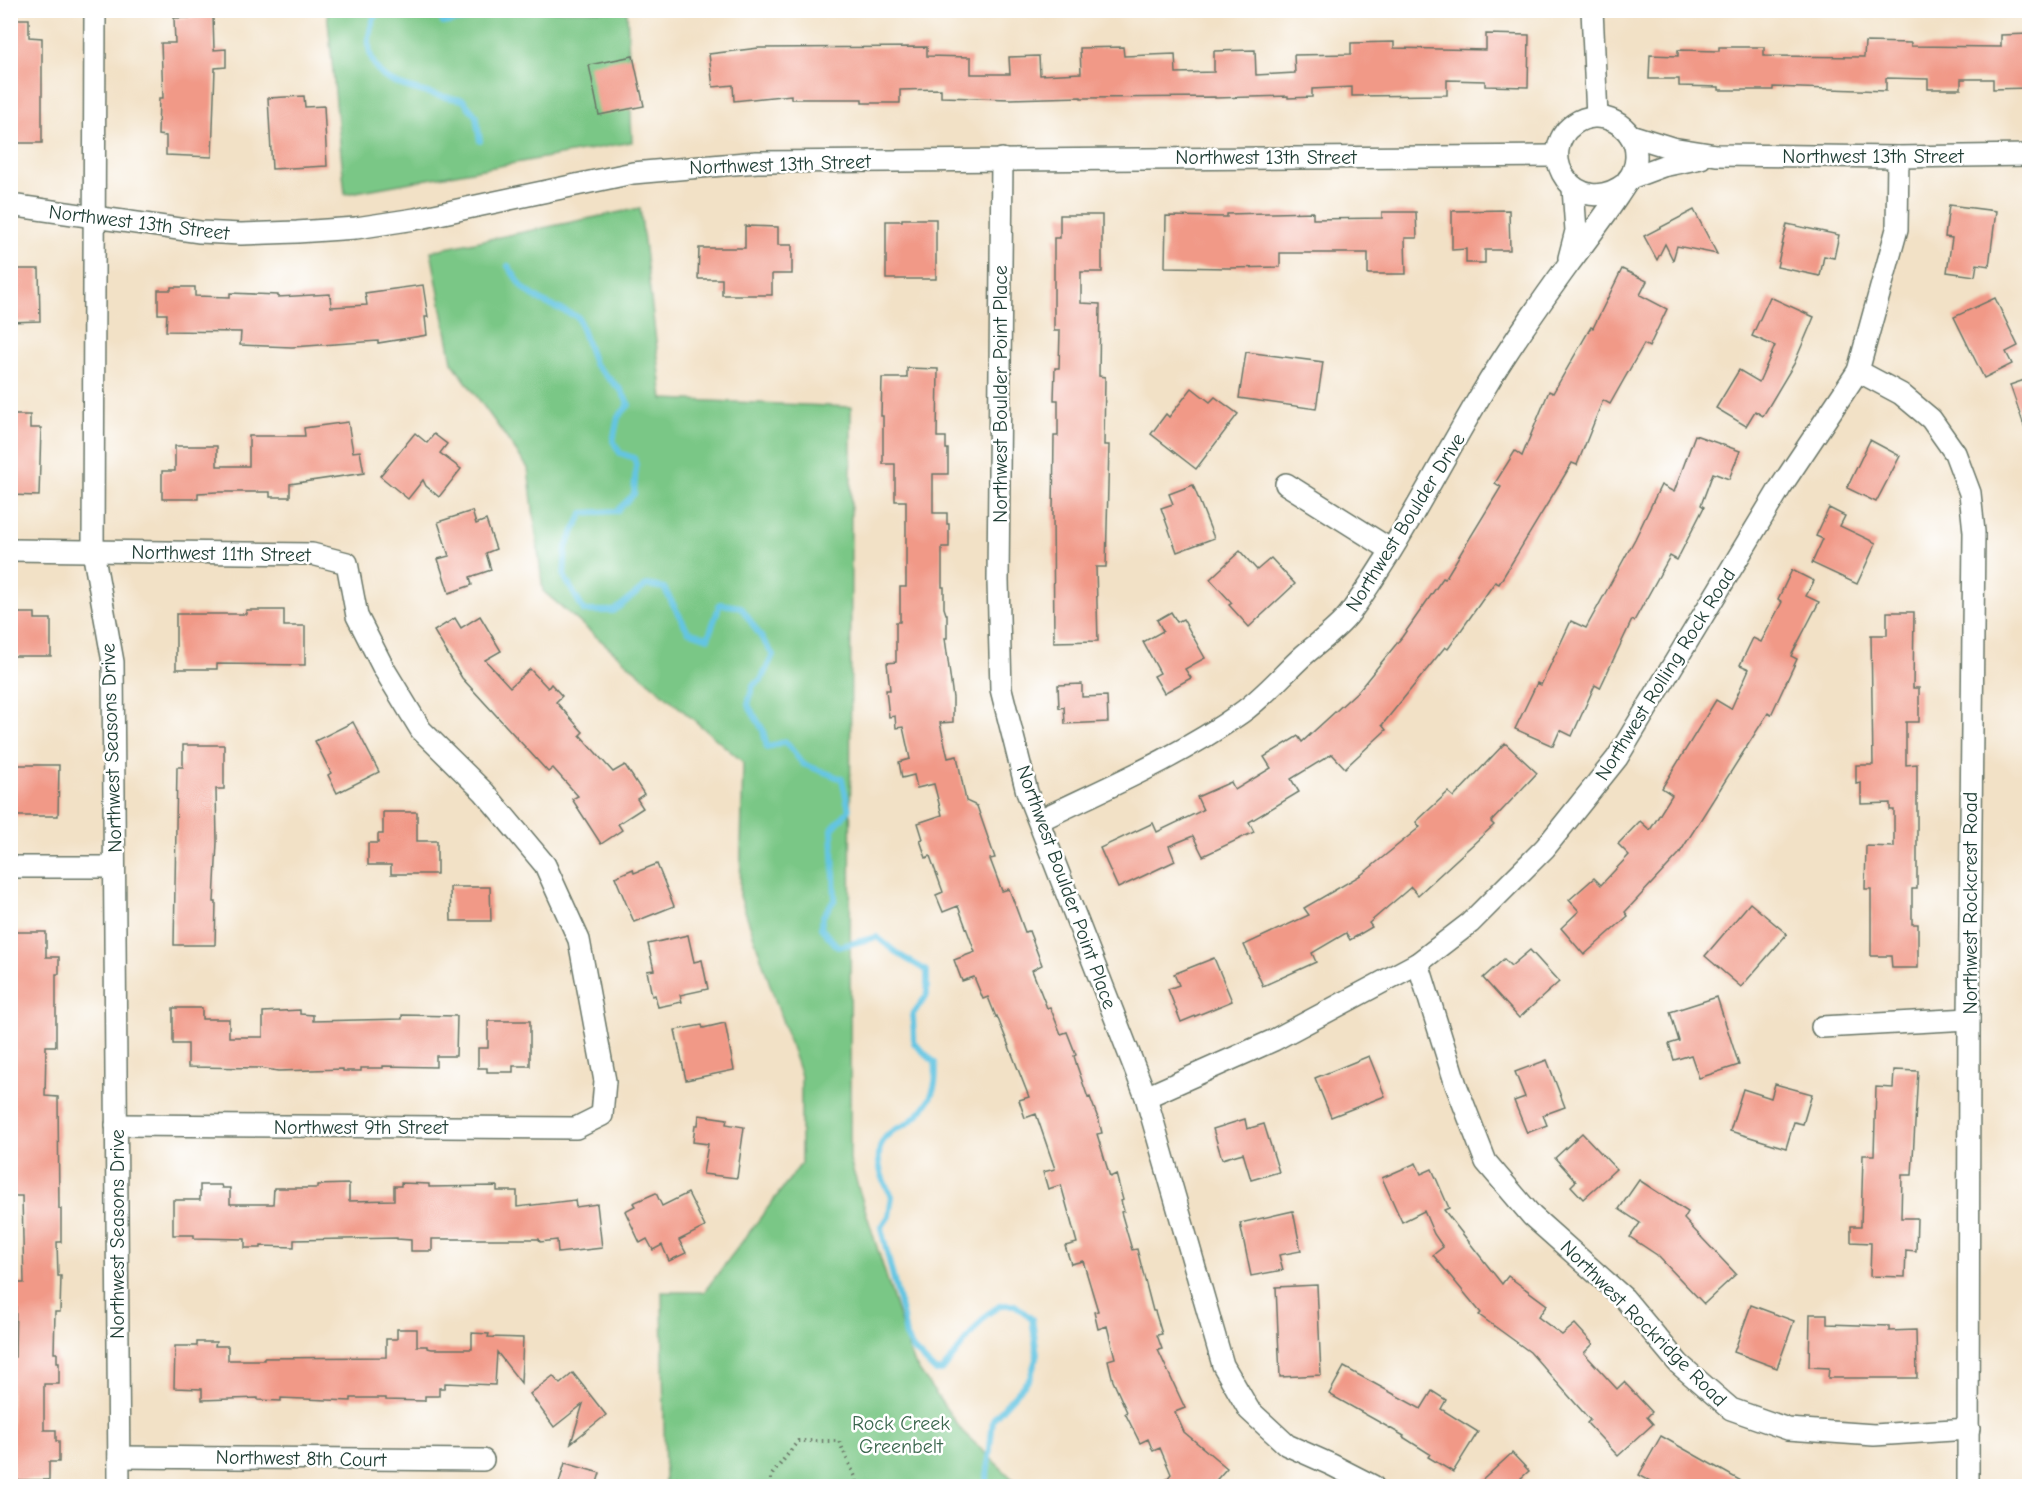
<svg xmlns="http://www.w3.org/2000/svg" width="2040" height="1497" font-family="'Comic Neue',sans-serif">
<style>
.green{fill:#7ac786;stroke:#4c825d;stroke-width:1.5}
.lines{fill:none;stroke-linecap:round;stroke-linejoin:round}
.stream{stroke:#64c5e2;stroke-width:6}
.building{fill:#f19987}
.street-casing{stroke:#697667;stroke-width:24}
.path{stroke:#697667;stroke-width:4;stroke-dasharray:1.5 4.5;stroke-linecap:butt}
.street{stroke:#fff;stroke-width:21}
.labels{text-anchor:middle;stroke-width:5;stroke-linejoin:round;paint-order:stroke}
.street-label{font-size:20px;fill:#1f3d34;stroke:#fff}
.park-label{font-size:20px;fill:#3a664d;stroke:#fff}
</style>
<rect width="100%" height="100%" fill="#fff"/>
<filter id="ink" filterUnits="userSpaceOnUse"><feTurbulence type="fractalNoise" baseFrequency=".0167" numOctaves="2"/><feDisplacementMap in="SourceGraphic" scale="12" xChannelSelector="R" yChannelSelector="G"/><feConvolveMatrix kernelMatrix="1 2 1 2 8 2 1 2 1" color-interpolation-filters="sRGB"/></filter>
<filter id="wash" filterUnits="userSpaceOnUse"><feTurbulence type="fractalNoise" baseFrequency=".008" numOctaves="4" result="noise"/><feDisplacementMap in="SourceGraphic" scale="24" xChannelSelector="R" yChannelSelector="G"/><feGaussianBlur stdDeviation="1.35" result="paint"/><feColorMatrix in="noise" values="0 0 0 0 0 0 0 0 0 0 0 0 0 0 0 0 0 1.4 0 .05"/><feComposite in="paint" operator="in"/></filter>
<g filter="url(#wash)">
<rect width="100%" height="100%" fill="#f2e1c6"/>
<g class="green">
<path d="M327 11H627L632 142 345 194Z"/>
<path d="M640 208 663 399 851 407 850 1161 913 1362 962 1431 1020 1486H665L662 1292H704L801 1164V1076L740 896 743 762 543 591 528 468 452 362 431 251Z"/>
</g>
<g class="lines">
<g class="stream">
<path d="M378 10C366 32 364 56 382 75 392 86 446 98 463 100L476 116 480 141"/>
<path d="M439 10 443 23 466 19 477 10"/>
<path d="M508 266 523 288 541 301 578 317 594 364 621 390 629 405 618 417 613 441 620 453 634 458 636 465 634 494 617 511 583 513 566 547 564 576 584 611H614L647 585 664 588 688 631 708 638 720 604 741 607 773 655 761 680 753 685 748 705 763 730 767 748 785 741 803 764 842 779 849 810 832 829 835 899 823 916 821 928 838 947 877 937 898 954 927 971V995L913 1014 914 1043 935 1063C939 1089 928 1108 908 1123 903 1127 896 1128 891 1132 870 1148 880 1178 892 1196L889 1216 881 1228 903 1317 906 1337 913 1349 935 1371H942L986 1315 1001 1305H1015L1032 1319 1037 1354 1035 1362 1030 1378 993 1419 986 1486"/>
</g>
</g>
<g id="blocks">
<g class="building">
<path d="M213 17 214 50 226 49V67L215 68 212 157 166 155V136L158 135 159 98H163L161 43H175L174 18Z"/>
<path d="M10 19H29V37L42 38V143H17V133H10Z"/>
<path d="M1486 34 1529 35 1528 87 1485 86V81L1447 80V95L1352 96V87L1312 89V97L1288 98V96L1215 98V97L1081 98V97L1010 99 941 97V89L900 90V103H862V99H791V95L734 101 733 85 713 87 709 54 759 48 927 47V56L971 57V74H1010L1009 57 1039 56 1040 75 1081 73 1080 48 1123 47 1124 56 1175 54 1176 73 1214 72V51L1255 50 1256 75 1295 73 1294 55 1351 54V43L1394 42V48L1486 50Z"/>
<path d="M2030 34V78H2026L2027 88 1993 89V79H1961V89H1928V79L1886 78V91L1773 87V90H1719V87L1679 86V79H1649L1650 55 1678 56V50L1719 51V47H1764V56L1864 57 1865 42 1911 43V46L2001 47V35Z"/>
<path d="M633 56 644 106 599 115 589 65Z"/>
<path d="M304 96 305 107 324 106 327 166 272 169 268 98Z"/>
<path d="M1949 205 1996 211 1989 266 1977 264 1975 276 1947 272 1952 238 1945 237Z"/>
<path d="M1509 210 1510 250H1485V263H1466V249L1452 250V211Z"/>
<path d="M1694 210 1717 254 1677 246 1673 260 1665 244 1657 260 1644 236Z"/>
<path d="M1313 212V219L1382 218V212H1416L1417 238H1405L1406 274H1368V253H1280V267L1229 268 1165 267 1166 216 1227 217V214Z"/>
<path d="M1060 215H1102V272H1081V303L1100 304 1099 376 1105 377 1104 445H1109L1106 567H1096L1098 641 1054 642 1053 513 1054 436H1058V400H1054L1055 368H1059L1060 331H1054V238H1060Z"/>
<path d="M902 219H936V279H886V221H902Z"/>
<path d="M1787 224 1839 235 1834 258 1824 256 1820 276 1777 267Z"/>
<path d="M745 226 778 227V245H792V274H772V295H722V279H698L699 248H745Z"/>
<path d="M10 269H39L40 321 10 322Z"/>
<path d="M1622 269 1647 281 1640 295 1667 309 1649 347 1644 344 1610 404 1603 400 1577 465 1572 463 1499 584 1495 582 1448 649 1445 647 1382 725 1386 730 1345 768 1332 754 1291 779 1299 792 1249 822 1254 832 1203 856 1193 836 1169 846 1175 861 1118 888 1100 848 1153 823 1157 832 1203 810 1197 797 1231 782 1235 790 1271 768 1264 757 1298 736 1302 742 1359 690 1402 637 1443 578 1445 579 1501 487 1495 483 1515 451 1522 456 1549 391 1553 393 1591 327 1593 328Z"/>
<path d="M423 285 428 317H425L427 335 378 343V341L292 347 240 345 241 332 166 331 167 314H158V290H171V287H195V296L230 297V293L278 295V297L330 294 331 307 367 305 365 293Z"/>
<path d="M1770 297 1814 317 1794 364 1763 416 1755 411 1746 426 1716 408 1739 370 1759 382 1775 346 1752 336Z"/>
<path d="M1995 298 2018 346 2006 352 2012 364 1984 378 1954 317Z"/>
<path d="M1246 352 1323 362 1316 409 1239 398Z"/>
<path d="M907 368 938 369 937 437H946V449H948V474H933V513H947V524H949V547H942V587H944V608L946 614H947V638H945L953 698V722L940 723 948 758 957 756 966 801 977 806 995 858 990 859 1002 891 1009 889 1025 932 1029 931 1042 965 1032 970 1047 1008 1050 1007 1061 1034 1067 1032 1076 1055 1074 1056 1077 1066 1088 1098 1090 1097 1099 1121 1102 1133 1097 1134 1110 1177 1116 1174 1123 1200 1121 1201 1124 1211 1121 1212 1132 1250 1137 1249 1153 1311H1155L1162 1334 1157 1335 1162 1349 1158 1350 1185 1408 1175 1412 1184 1432 1227 1468 1211 1486H1161L1171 1474 1160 1448 1153 1451 1148 1439 1140 1443 1125 1413 1127 1412 1113 1381 1108 1360 1115 1358 1107 1326 1098 1329 1094 1312 1098 1311 1083 1261 1071 1264 1065 1246 1077 1243 1061 1185 1048 1189 1043 1172 1055 1169 1036 1114 1025 1118 1019 1100 1029 1097 997 1016 996 1017 988 997 983 999 974 977 962 981 954 960 975 952 958 906 943 912 936 895 943 892 930 856 926 858 920 840 923 839 918 823 942 815 934 784 917 788 914 775 902 778 899 762 910 759 903 727 896 728 895 716 889 717 886 690H890L887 663 896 662V622H900V587H906V501H895V464H883V416H881L882 378H907Z"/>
<path d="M2030 378V433L2027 434 2010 385Z"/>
<path d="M1192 388 1210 402 1215 397 1238 414 1196 469 1151 434 1166 414 1169 417Z"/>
<path d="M10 415H30V428H41L39 496 10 495Z"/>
<path d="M348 422 353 452 360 451 364 473 290 484V497H270V492H217L198 493V499H162V471H175V446H217V466H249V436H305L304 428Z"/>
<path d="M415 433 427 443 434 434 447 444 440 453 461 469 439 497 426 486 423 480 408 499 380 476Z"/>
<path d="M1695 435 1740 451 1729 479 1713 473 1701 505 1704 507 1677 560 1670 556 1634 621 1632 620 1600 688 1595 685 1572 736 1560 730 1553 746 1515 729 1537 683 1541 685 1571 621 1586 628 1635 539 1661 485 1674 492Z"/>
<path d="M1870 440 1900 456 1876 502 1847 488Z"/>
<path d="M1193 485 1214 538 1177 552 1161 508 1173 504 1169 494Z"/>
<path d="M1829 508 1845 516 1840 526 1876 543 1857 584 1812 563 1823 539 1816 536Z"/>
<path d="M472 511 476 524 486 520 496 549 486 553 491 570 470 577 472 585 449 593 438 559 449 556 438 522Z"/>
<path d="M1240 551 1257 570 1271 558 1295 584 1249 627 1229 605 1232 603 1210 579Z"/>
<path d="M1792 570 1814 581 1806 596 1819 602 1791 656 1797 659 1771 715 1768 713 1679 854 1625 912 1628 916 1584 955 1561 928 1579 911 1569 900 1594 878 1601 885 1629 855 1618 844 1640 821 1650 830 1672 795 1662 788 1716 700 1731 709 1749 669 1740 665 1753 638 1761 642 1782 602 1778 599Z"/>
<path d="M246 610H284V626H305V665L217 664V669H176V614H246Z"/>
<path d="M1171 612 1177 622 1183 619 1205 658 1185 669 1191 678 1164 693 1154 676 1160 673 1143 642 1163 631 1157 620Z"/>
<path d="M1887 612H1914L1913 688H1919V722H1906V765L1917 764V889H1912V924H1918V968H1892L1891 956H1871V889H1865L1866 846 1894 847V810H1890V803L1861 804V783L1856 784V765H1873L1871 635H1887Z"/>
<path d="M10 613H35V619H51V656H10Z"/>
<path d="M480 616 501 651 485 660 510 687 530 669 548 688 551 684 562 696 556 702 583 732 580 735 613 772 625 765 644 794 637 799 643 808 618 824 622 830 601 844 572 799 578 796 553 768 548 772 462 678 434 631 455 618 461 628Z"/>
<path d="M1082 684V697L1107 696 1108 722 1065 724 1064 707 1059 708 1058 685Z"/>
<path d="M353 722 379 772 337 793 328 775 331 773 315 741Z"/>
<path d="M1505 743 1537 773 1491 822 1494 825 1418 895 1411 887 1369 923 1372 927 1350 940 1346 933 1312 953 1316 962 1263 986 1244 945 1309 915 1304 908 1361 875 1420 827 1416 822 1448 792 1454 797Z"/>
<path d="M183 745H224V789H216L217 842 214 902H216L215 945H174L177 767H183Z"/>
<path d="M15 765H59L58 816H14V814H10V791H15Z"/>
<path d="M383 812H417V841H437V874H391V865H368V843H378V834H383Z"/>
<path d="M657 864 674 906 634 922 615 877 633 869 634 873Z"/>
<path d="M450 887H490L491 921H451Z"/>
<path d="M1750 903 1787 934 1741 987 1705 956Z"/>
<path d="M10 932H46V957H59V974H56V1046H46L45 1096 58 1097 59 1209H61V1242H57L58 1276H61L60 1312H55L54 1353H57V1362H59V1384H44V1430H56V1441H59V1462H49V1480H13L10 1357H15L16 1300H10V1283H24L22 1196H10Z"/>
<path d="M688 935 694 962 702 960 708 989 680 995 682 1002 658 1007 655 995 652 996 647 971 654 970 648 944Z"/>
<path d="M1530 950 1559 982 1519 1018 1483 978 1504 959 1511 966Z"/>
<path d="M1214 958 1232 1001 1181 1022 1168 989 1179 985 1174 974Z"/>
<path d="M1717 997 1739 1065 1699 1078 1691 1055 1674 1060 1669 1044 1679 1041 1670 1012Z"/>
<path d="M173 1008H202V1019H229V1037H263V1012L300 1010V1014L313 1015V1021L402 1019V1015L457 1016 456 1056H436V1067L383 1066V1068H361V1071H343V1069L278 1071 259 1068 188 1067V1044H173Z"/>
<path d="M488 1021H530V1066H513V1072H487V1068H478V1048H488Z"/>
<path d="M725 1023 734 1070 686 1080 675 1030 702 1025 703 1028Z"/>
<path d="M1369 1056 1385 1096 1331 1117 1315 1078Z"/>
<path d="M1547 1060 1565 1107 1543 1115 1547 1125 1527 1133 1514 1101 1525 1097 1515 1072Z"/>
<path d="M1894 1070 1918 1071 1912 1175H1902L1901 1218H1917L1916 1251 1906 1250 1905 1277 1870 1276 1871 1243 1851 1242V1226H1861L1863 1155H1874L1876 1087 1893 1088Z"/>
<path d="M1775 1084 1812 1094 1803 1124 1794 1122 1786 1148 1730 1131 1743 1089 1771 1098Z"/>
<path d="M699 1115 727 1119 726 1124 744 1127 737 1178 703 1174 708 1144 693 1142 695 1125H698Z"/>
<path d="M1245 1119 1247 1129 1264 1124 1279 1172 1251 1180 1243 1153 1222 1159 1213 1129Z"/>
<path d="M1582 1133 1616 1169 1583 1199 1571 1186 1576 1181 1555 1158Z"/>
<path d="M1416 1163 1421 1174 1432 1169 1449 1208 1444 1210 1502 1284 1508 1276 1547 1305 1538 1317 1562 1335 1575 1324 1593 1344 1584 1353 1617 1389 1624 1382 1652 1412 1647 1417 1653 1424 1618 1456 1587 1423 1590 1420 1530 1352 1479 1315 1481 1313 1433 1255 1443 1247 1434 1234 1424 1211 1402 1222 1382 1178Z"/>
<path d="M1639 1180 1688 1212 1684 1219 1736 1274 1704 1304 1657 1255 1630 1237 1640 1223 1619 1209Z"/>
<path d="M401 1183 429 1184V1187L497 1186V1191H517V1207L575 1200 576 1207 597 1204 602 1248 558 1253 557 1240 540 1242 539 1239H432V1251H411V1240L397 1239V1238L294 1240V1247L261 1246V1248H245V1239L194 1238V1235H173V1200H200V1185H221L222 1188H230V1204H273L274 1188H317V1185L349 1184V1201L394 1200V1186H401Z"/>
<path d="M656 1193 662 1206 688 1193 705 1227 679 1240 686 1253 669 1261 662 1245 653 1250 647 1239 640 1243 625 1211 635 1206 633 1203Z"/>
<path d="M1293 1211 1301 1251 1279 1255 1283 1270 1251 1276 1240 1223Z"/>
<path d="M1317 1285 1321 1375 1280 1377 1276 1287Z"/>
<path d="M1751 1305 1794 1321 1777 1368 1734 1352Z"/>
<path d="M1810 1314H1827V1324L1889 1326V1331L1916 1330 1917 1378H1828L1829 1368 1809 1367Z"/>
<path d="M397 1329H417V1346H427V1348L432 1349H472V1333L489 1334 488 1337 523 1338 521 1383 497 1352 495 1385 445 1383V1388H439V1396H425V1401L386 1400V1398H351V1401L281 1398V1401L258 1400V1398L202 1400V1389L174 1388 175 1346H197V1342H216L215 1346H228V1360H264V1358L386 1357V1339H397Z"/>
<path d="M1344 1367 1421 1409 1432 1391 1446 1400 1441 1409 1478 1432 1453 1472 1428 1457 1430 1454 1403 1437 1404 1436 1329 1394Z"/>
<path d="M573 1373 606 1415 571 1443 583 1404 554 1427 530 1394 553 1376 560 1384Z"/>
<path d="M1661 1436 1750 1486H1659L1639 1475Z"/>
<path d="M1512 1453 1529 1471 1521 1478 1529 1486H1476Z"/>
<path d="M565 1463 600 1473 596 1486H558Z"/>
</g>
</g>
</g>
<g filter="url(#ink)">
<use href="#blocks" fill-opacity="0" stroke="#697667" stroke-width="1.5"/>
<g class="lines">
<defs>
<g id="street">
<path d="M95 10 93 551 113 662 119 1486"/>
<path d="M1592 10 1597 116"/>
<path d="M1630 135 1672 148 1716 155 1898 157 2030 155"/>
<path d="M1002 159 998 581 1001 689 1027 792 1146 1097 1223 1365 1249 1410 1287 1445 1332 1465 1373 1486"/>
<path d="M1628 179 1663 166 1701 158"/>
<path d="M10 205 200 232 241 234 297 232 356 228 415 219 633 173 757 162 1557 156"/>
<path d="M1569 258 1576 231 1573 188"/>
<path d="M1858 371 1901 394 1931 419 1955 453 1970 493 1974 532 1969 1019 1968 1486"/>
<path d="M1286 484 1391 550"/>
<path d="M10 550 312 554 347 563 357 616 384 669 421 730 484 792 545 865 579 940 605 1081 602 1115 576 1128 116 1125"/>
<path d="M1040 820C1108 787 1179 757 1241 713 1264 697 1283 674 1304 655 1319 642 1338 629 1350 613 1401 542 1440 463 1485 388 1510 346 1539 305 1568 265 1585 242 1602 220 1618 196 1626 183 1637 171 1636 155 1636 125 1599 106 1574 124 1533 153 1576 222 1626 183"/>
<path d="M10 867H114"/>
<path d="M1418 963 1456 1085 1486 1162 1532 1216 1624 1298 1679 1364 1731 1409 1788 1429 1874 1435 1969 1429"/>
<path d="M1822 1027 1969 1019"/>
<path d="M1146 1097 1274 1040 1418 963 1470 923 1545 848 1617 758 1780 488 1858 371 1897 229 1898 157"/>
<path d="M119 1457 483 1460"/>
</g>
</defs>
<use href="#street" class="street-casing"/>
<path class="path" d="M771 1486V1476L798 1441H839L856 1479 857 1486"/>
<use href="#street" class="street"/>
</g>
</g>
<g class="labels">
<g class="street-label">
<text x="1873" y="163">Northwest 13th Street</text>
<text x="1266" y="164">Northwest 13th Street</text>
<text transform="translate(780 164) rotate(-2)" y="7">Northwest 13th Street</text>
<text transform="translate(139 222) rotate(7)" y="7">Northwest 13th Street</text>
<text transform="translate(1000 394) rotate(-90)" y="7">Northwest Boulder Point Place</text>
<text transform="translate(1405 522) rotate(-58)" y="7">Northwest Boulder Drive</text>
<text transform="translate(221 553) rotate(1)" y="7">Northwest 11th Street</text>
<text transform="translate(1665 674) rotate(-58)" y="7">Northwest Rolling Rock Road</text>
<text transform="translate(111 748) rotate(-92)" y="7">Northwest Seasons Drive</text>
<text transform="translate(1067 887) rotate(70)" y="7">Northwest Boulder Point Place</text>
<text transform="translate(1970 903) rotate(-90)" y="7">Northwest Rockcrest Road</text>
<text x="361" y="1134">Northwest 9th Street</text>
<text transform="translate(117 1234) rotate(-90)" y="7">Northwest Seasons Drive</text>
<text transform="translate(1644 1323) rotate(45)" y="7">Northwest Rockridge Road</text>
<text transform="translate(301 1458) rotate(1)" y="7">Northwest 8th Court</text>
</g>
<g class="park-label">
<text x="901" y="1430">Rock Creek<tspan x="901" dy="23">Greenbelt</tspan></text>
</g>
</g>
<rect width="2040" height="1497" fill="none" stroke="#fff" stroke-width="36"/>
</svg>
